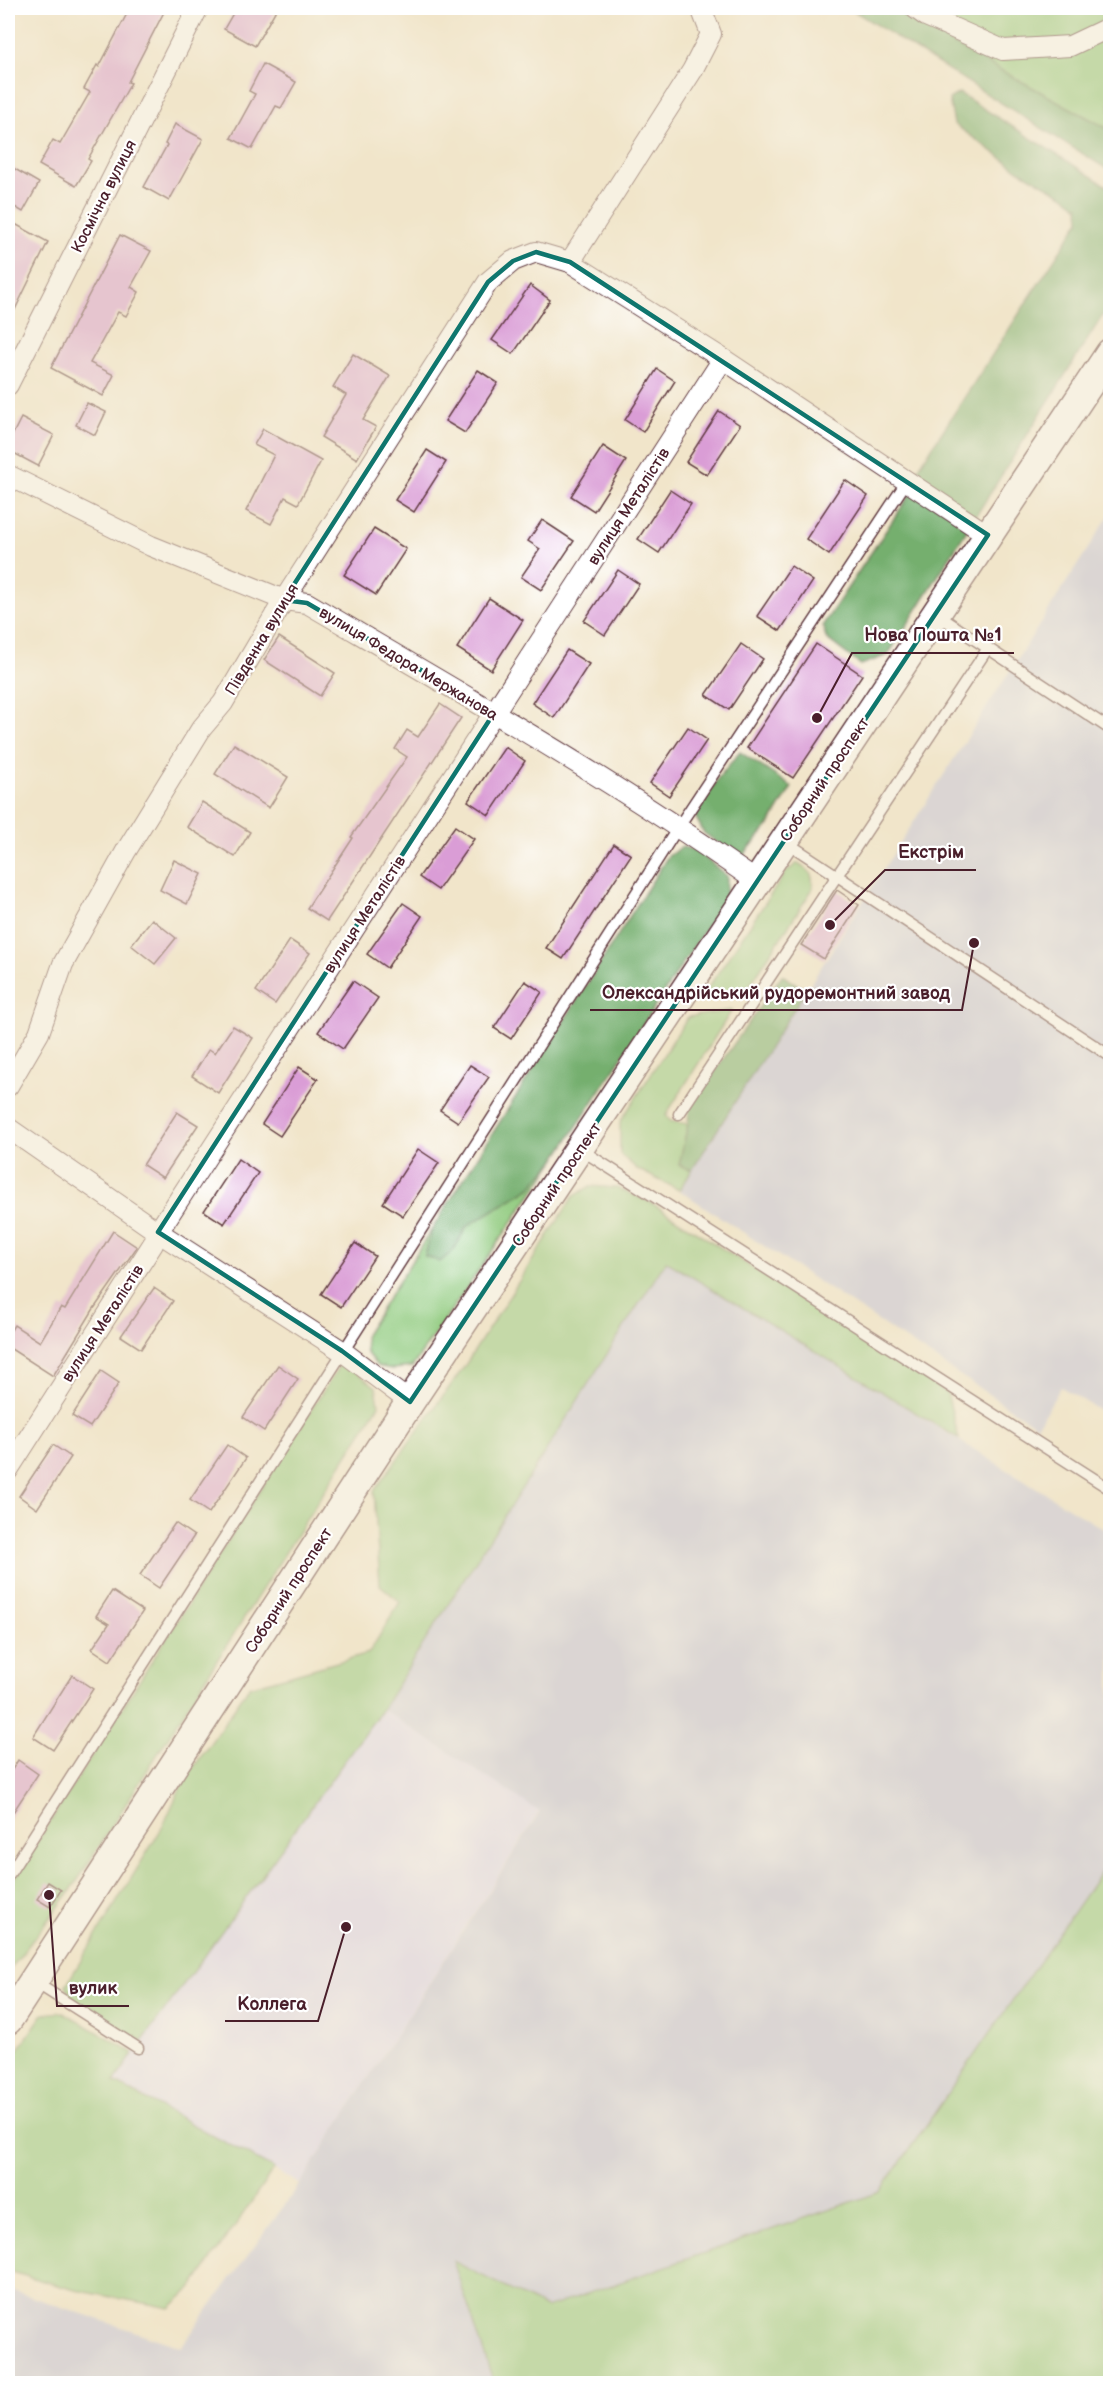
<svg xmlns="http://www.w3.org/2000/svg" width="1118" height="2391" font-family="'Balsamiq Sans',sans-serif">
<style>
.built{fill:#dbd6f7}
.industrial{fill:#c1c2dd}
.green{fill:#91cb7f;stroke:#6e7555;stroke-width:1.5}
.forest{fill:#74af6e;stroke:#5f674c;stroke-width:1.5}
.building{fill:#da9dd6}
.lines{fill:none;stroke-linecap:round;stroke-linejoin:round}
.lane-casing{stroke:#633d43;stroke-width:13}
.street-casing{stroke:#633d43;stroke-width:22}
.secondary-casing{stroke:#633d43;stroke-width:31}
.lane{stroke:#fff;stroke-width:10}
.street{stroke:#fff;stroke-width:20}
.secondary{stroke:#fff;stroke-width:28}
.marked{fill:none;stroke:#0f766e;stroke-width:4.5;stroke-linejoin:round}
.labels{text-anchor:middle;stroke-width:4.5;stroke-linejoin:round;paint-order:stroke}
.street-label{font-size:16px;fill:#4a1f2b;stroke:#fff}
.leader{fill:none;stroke:#4a1f2b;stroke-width:2}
.callout-dot{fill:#4a1f2b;stroke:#fff;stroke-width:2}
.callout-label{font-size:18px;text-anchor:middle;font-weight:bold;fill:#4a1f2b;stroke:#fff;stroke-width:4.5;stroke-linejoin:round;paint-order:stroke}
</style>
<rect width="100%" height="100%" fill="#fff"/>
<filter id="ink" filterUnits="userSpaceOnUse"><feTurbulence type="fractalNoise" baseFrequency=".0167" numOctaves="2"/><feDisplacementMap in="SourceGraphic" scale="12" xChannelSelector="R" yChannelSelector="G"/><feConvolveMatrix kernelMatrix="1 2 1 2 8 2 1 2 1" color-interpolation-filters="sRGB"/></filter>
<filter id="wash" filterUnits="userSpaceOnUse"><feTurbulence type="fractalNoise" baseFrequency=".008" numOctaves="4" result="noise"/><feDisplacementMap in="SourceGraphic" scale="24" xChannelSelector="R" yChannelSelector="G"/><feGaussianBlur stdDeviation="1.35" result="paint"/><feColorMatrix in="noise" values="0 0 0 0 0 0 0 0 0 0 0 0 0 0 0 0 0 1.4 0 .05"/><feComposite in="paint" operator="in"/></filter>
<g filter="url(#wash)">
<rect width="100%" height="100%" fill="#f1e5ca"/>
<path class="built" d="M382 1709 540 1811 300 2184 114 2081Z"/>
<g class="industrial">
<path d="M1110 514V1417L1061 1387 1037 1426 679 1190Z"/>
<path d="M666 1260 1110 1533V1859L880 2192 546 2308 453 2261 494 2383 8 2384V2289L181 2347 300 2184 540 1812 382 1709Z"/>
</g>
<g class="green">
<path d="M898 8H1110V130L953 44Z"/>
<path d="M798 863C811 871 814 875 812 890L744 994 699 1001 786 872Z"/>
<path d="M732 1010 666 1115 670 1121 688 1124 679 1165 692 1170 679 1190 637 1169 620 1154V1122L688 1017Z"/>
<path d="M555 1160 412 1367 392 1369 377 1366 366 1352 365 1335 432 1229 425 1256 453 1251 467 1226 497 1206Z"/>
<path d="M590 1186 617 1188 650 1202 947 1393 959 1439 666 1261 382 1709 142 2042 72 1999 66 1985 162 1828 182 1784 249 1687 369 1653 400 1602 380 1585 374 1491 464 1367 573 1197Z"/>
<path d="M342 1361 376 1387 379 1405 72 1889 8 1972V1888Z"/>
<path d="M1110 1859V2383H494L453 2261 546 2308 880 2192Z"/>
<path d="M63 2012 134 2053 114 2082 274 2169 192 2288 170 2308 75 2290 8 2271V2065L43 2014Z"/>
</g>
<g class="forest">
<path d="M849 8H898L953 44 1110 130V171Z"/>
<path d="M959 93 1110 188V304L888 655 861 665 826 638 823 625 909 496 912 478 1080 220 1079 207 1063 195 1020 171 954 124 949 99Z"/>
<path d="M740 752 792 787 769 825 740 859 704 833 695 816 719 777Z"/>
<path d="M682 847 695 850 727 876 726 897 555 1160 530 1188 467 1226 453 1251 440 1262 425 1256 432 1229 668 856Z"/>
<path d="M782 975 806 990 692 1170 679 1165 688 1124 689 1108Z"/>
</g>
<g id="blocks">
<g class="building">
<path d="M130 8H166L128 82 131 83 88 159 91 161 76 186 39 165 53 140 60 144 90 92 84 89 97 65 99 67Z"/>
<path d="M236 8H277L255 46 224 29Z"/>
<path d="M263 64 296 82 281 108 276 106 252 149 231 138 255 94 249 91Z"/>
<path d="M175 124 203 139 169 201 144 187 167 145 165 144Z"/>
<path d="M8 165 39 183 23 212 8 203Z"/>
<path d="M15 224 48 242 8 324V238Z"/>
<path d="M120 235 151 251 131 287 139 292 126 316 118 312 90 363 114 375 103 396 51 368Z"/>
<path d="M530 285 550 300 513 354 492 340Z"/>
<path d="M353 354 390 376 363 420 376 427 357 459 321 437 346 395 333 387Z"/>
<path d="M657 369 675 381 643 432 625 420Z"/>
<path d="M478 370 498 383 465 433 445 421Z"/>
<path d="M87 403 106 412 95 435 76 425Z"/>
<path d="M719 411 740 425 707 475 686 462Z"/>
<path d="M21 418 54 435 38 466 8 450V444Z"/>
<path d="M263 429 321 461 298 504 285 497 271 524 246 511 274 455 254 445Z"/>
<path d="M603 446 626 461 594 511 571 496Z"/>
<path d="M427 450 446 462 414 512 395 500Z"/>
<path d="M845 480 868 496 829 555 806 539Z"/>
<path d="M670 490 691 504 659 553 638 539Z"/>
<path d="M542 520 574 541 541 590 521 577 540 549 528 541Z"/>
<path d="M374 529 406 549 376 595 344 575Z"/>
<path d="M791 566 813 581 780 631 757 616Z"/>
<path d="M618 570 639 584 605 635 584 621Z"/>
<path d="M489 598 523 620 491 670 457 648Z"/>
<path d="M279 637 335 673 320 696 264 660Z"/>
<path d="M741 644 763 659 729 710 706 695Z"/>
<path d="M816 644 862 675 793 778 747 748Z"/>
<path d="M567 650 589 664 554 718 532 703Z"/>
<path d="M440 704 461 718 327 921 307 908 353 838 351 837 407 757 395 749 407 730 418 737Z"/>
<path d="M688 727 707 740 669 796 650 783Z"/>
<path d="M234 744 288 777 269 808 215 774Z"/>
<path d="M505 747 525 761 489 815 468 801Z"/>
<path d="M202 802 250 832 235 857 187 827Z"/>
<path d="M455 826 474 839 438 890 419 877Z"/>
<path d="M614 844 631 855 563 959 546 948Z"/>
<path d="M174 860 202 874 187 904 160 890Z"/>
<path d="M837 890 859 905 824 959 801 945Z"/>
<path d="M403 903 422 916 387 968 367 954Z"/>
<path d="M152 919 176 938 155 964 131 945Z"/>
<path d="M290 940 310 953 275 1004 256 991Z"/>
<path d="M353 981 378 998 343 1049 318 1032Z"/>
<path d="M525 981 542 992 511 1039 494 1028Z"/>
<path d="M233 1026 253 1038 218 1093 192 1076 209 1049 215 1053Z"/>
<path d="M470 1065 489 1077 458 1122 440 1110Z"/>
<path d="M299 1067 318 1079 280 1136 262 1124Z"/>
<path d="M177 1112 198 1125 163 1178 143 1165Z"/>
<path d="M418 1149 439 1163 403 1216 383 1203Z"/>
<path d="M238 1159 258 1173 224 1224 204 1211Z"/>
<path d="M113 1231 137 1247 93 1310 53 1376 8 1347V1335L14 1325 40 1342 61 1307 65 1309Z"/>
<path d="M355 1243 375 1256 341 1307 321 1294Z"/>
<path d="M154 1288 173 1301 141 1349 121 1336Z"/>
<path d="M278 1365 298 1379 264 1431 243 1417Z"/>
<path d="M101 1371 119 1383 90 1427 72 1416Z"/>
<path d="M53 1445 71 1457 37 1509 19 1496Z"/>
<path d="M227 1445 246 1458 209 1513 190 1500Z"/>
<path d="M175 1523 194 1536 159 1588 140 1575Z"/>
<path d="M112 1591 143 1611 110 1661 92 1649 109 1624 96 1616Z"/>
<path d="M72 1675 93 1689 53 1750 33 1737Z"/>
<path d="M18 1760 38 1774 8 1820V1776Z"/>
<path d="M48 1882 61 1890 50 1907 37 1899Z"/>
</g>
</g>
</g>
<g filter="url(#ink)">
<use href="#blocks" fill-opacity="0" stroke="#633d43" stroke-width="1.5"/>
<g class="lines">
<defs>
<g id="lane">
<path d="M936 614 1110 729"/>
<path d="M786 842 1110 1056"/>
<path d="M679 1114 988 648"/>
<path d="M580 1149 1110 1489"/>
<path d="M8 1876 679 826 907 481"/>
<path d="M33 1981 138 2048"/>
</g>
<g id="street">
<path d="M915 8 926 16 1003 50 1070 46 1110 27"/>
<path d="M570 262 692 71 711 34 701 8"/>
<path d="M8 385 198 8"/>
<path d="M8 475 151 546 284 600 307 603C459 692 612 779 756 881"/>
<path d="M8 1086 39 1033 63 964 126 851 201 729 223 703 284 600 488 282 513 261 536 252 570 262 723 359 988 535"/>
<path d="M8 1128 158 1232 342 1351 410 1402"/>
<path d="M8 1470 153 1244 158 1232 723 359"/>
</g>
<path id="secondary" d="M8 2020 410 1402 1110 353"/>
</defs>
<use href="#lane" class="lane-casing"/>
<use href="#street" class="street-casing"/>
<use href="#secondary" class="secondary-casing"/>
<use href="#lane" class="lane"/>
<use href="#street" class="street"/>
<use href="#secondary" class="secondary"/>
</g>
</g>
<path d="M0 0H1118V2391H0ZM536 252 570 262 988 535 410 1402 342 1351 158 1232 494 713 307 603 284 600 488 282 513 261Z" fill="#f1e5ca" fill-opacity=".55" fill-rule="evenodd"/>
<path class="marked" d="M536 252 570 262 988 535 410 1402 342 1351 158 1232 494 713 307 603 284 600 488 282 513 261Z"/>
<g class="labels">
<g class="street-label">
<text transform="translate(103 196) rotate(-63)" y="6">Космічна вулиця</text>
<text transform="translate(628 506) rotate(-57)" y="6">вулиця Металістів</text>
<text transform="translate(261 639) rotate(-59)" y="6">Південна вулиця</text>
<text transform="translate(409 663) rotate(31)" y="6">вулиця Федора Мержанова</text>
<text transform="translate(824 779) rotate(-56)" y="6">Соборний проспект</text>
<text transform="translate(364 914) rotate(-57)" y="6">вулиця Металістів</text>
<text transform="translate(556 1184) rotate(-56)" y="6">Соборний проспект</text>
<text transform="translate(102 1323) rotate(-57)" y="6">вулиця Металістів</text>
<text transform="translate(288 1590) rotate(-57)" y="6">Соборний проспект</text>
</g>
</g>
<path class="leader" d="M817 718L852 653H1014M830 925L885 870H976M974 943L962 1010H590M49 1895L57 2006H129M346 1927L318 2021H225"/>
<g class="callout-dot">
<circle cx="817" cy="718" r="6"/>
<circle cx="830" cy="925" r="6"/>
<circle cx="974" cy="943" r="6"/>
<circle cx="49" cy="1895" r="6"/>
<circle cx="346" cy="1927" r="6"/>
</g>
<g class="callout-label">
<text x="933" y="641">Нова Пошта №1</text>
<text x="931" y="858">Екстрім</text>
<text x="776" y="999">Олександрійський рудоремонтний завод</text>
<text x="93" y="1994">вулик</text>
<text x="272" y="2010">Коллега</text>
</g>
<rect width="1118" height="2391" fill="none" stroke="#fff" stroke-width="30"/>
</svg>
